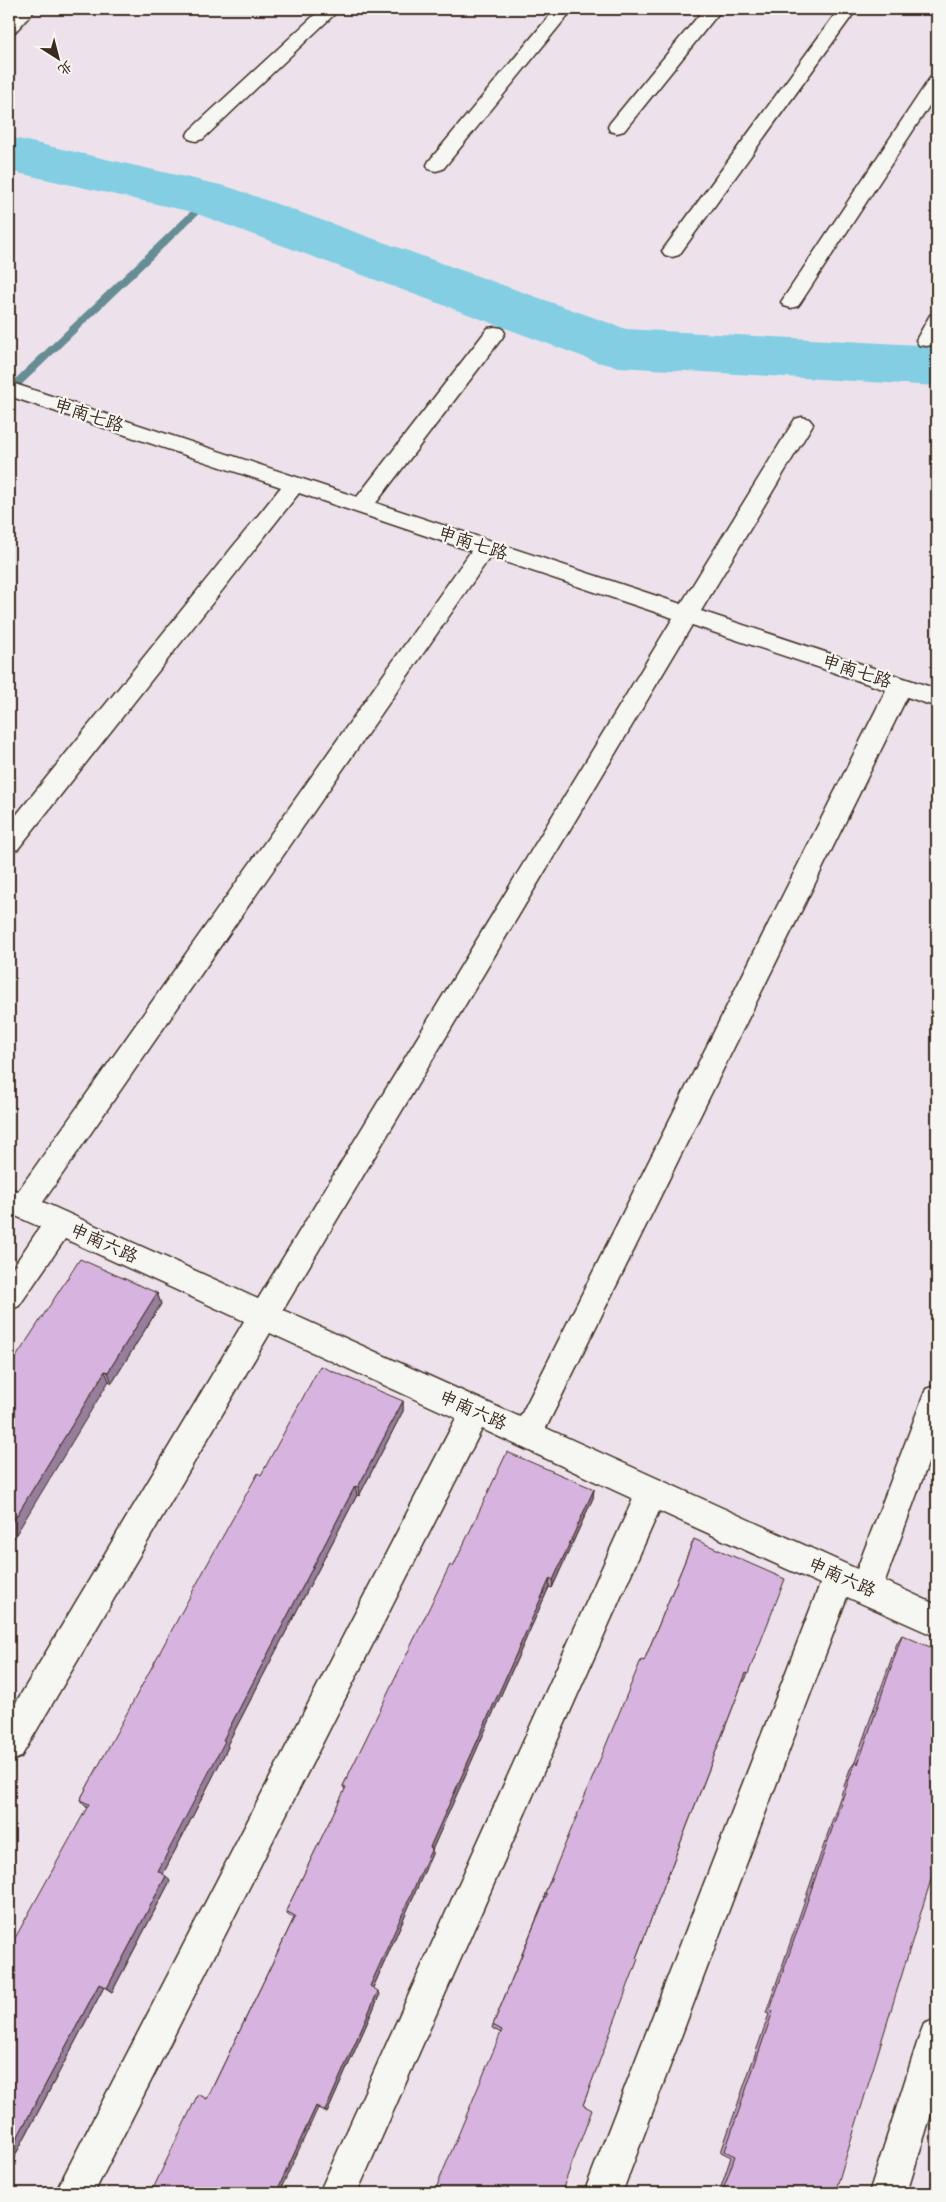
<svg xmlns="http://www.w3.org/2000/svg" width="946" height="2202" font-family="Caveat,'LXGW WenKai TC',sans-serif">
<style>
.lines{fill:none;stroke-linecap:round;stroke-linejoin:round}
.stream{fill:#668c94;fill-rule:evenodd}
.river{fill:#83cee3;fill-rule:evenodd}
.minor-casing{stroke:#3b2a1e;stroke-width:3}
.minor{fill:#f6f6f2;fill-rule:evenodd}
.wall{fill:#b99bc0;stroke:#3b2a1e}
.shaded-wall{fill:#967e9c;stroke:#3b2a1e}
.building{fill:#d7b4df;stroke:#3b2a1e}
.labels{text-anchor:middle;stroke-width:4.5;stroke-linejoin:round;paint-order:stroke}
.street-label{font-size:18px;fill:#3b2a1e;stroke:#f6f6f2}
</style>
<rect width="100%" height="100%" fill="#ede2ec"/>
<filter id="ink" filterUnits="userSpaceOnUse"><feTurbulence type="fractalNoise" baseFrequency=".02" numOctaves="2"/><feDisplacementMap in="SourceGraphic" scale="10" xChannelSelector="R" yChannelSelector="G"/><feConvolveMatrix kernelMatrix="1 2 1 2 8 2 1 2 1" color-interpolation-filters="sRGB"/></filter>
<g filter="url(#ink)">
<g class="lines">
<path class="stream" d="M209 196 212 197V201L13 393 9 394V385L206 197Z"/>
<path class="river" d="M9 137 229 187 626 329 937 346V386L619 367 597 362 192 212 9 171Z"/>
<defs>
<g id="minor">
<path d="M18 9H36L15 32 9 33V18Z"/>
<path d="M321 9H340L203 139 196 141 189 139 187 135 189 131Z"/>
<path d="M555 9H573L443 169 436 171 429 169 427 165 429 161Z"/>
<path d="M704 9H722L624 131 617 133 610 131 608 127 610 123Z"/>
<path d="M839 9H857L679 255 672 257 665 255 662 251 665 247Z"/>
<path d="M937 76V94L801 302 798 306 791 308 784 306 781 302 928 81 931 77Z"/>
<path d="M937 313V338L933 345 926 346 919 345 916 340 930 315Z"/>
<path d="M495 327 502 328 505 333 502 338 376 503 681 604 795 419 802 417 809 419 813 424 701 611 937 689V707L907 697 546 1428 857 1569 922 1399 926 1389 937 1385V1439L885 1581 937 1605V1637L847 1597 622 2193H584L820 1584 659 1511 357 2193H319L633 1499 482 1429 94 2193H55L456 1418 270 1333 21 1757 9 1762V1714L244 1321 65 1239 19 1306 9 1310V1273L40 1227 9 1213V1188L18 1191 471 551 299 493 18 849 9 852V824L281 487 9 396V382L357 497 488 328ZM490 557 673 618 258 1299 43 1202ZM692 625 886 690 520 1417 283 1310Z"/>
<path d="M937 2019V2095L907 2193H869L919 2037 924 2024Z"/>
</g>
</defs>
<use href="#minor" class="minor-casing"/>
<use href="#minor" class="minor"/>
</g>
<g class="wall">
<path d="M157 1293 161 1304 112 1383 109 1381 9 1368Z"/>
<path d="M403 1401V1411L359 1496 357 1495 227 1745 228 1747 163 1874 170 1881 112 1992 104 1987 9 2167 87 1807 85 1806 80 1800 261 1475Z"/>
<path d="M594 1489 593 1498 552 1588 549 1587 432 1850V1854L373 1988 380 1994 327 2113 318 2108 207 2099 294 1918 289 1916 286 1911 345 1790 343 1786 453 1567Z"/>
<path d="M694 1539 748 1674 744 1682 743 1681 636 1958 583 2105 501 2033 492 2028 493 2025 545 1898H544L545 1893 644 1661Z"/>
<path d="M902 1635 835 2193H719L731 2157 721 2152 769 2014 766 2013 850 1769 855 1762 897 1643Z"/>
</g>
<g class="shaded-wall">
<path d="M157 1293 161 1304 112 1383 108 1372Z"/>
<path d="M105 1371 109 1381 9 1546V1528Z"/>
<path d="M403 1401V1411L359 1496 358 1487Z"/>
<path d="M355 1486 357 1495 227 1745 228 1747 162 1876 158 1871 223 1740Z"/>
<path d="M594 1489 593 1498 552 1588 553 1580Z"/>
<path d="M550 1578 549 1587 432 1850V1854L372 1990 370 1986 430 1847Z"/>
<path d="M166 1876 170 1881 112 1992 107 1988Z"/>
<path d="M99 1984 104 1987 9 2167V2153Z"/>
<path d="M378 1991 380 1994 327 2113 325 2111Z"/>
<path d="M316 2106 318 2108 279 2193H276Z"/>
</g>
<g class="building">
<path d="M80 1259 157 1293 108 1372 105 1371 9 1528V1368Z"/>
<path d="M320 1366 403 1401 358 1487 355 1486 223 1740 225 1741 158 1871 166 1876 107 1988 99 1984 9 2153V1949L89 1804 80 1800 208 1563 258 1473 261 1475Z"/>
<path d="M507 1452 594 1489 553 1580 550 1578 430 1847 432 1848 370 1986 378 1991 325 2111 316 2106 276 2193H151L198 2094 207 2099 295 1916 286 1911 346 1787 343 1786 450 1565 453 1567Z"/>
<path d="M694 1539 785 1579 748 1674 746 1673 636 1958 638 1959 583 2105 592 2110 561 2193H434L502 2030 493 2025 547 1894 545 1893 641 1660 644 1661Z"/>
<path d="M902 1635 937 1650V1860L835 2193H722L735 2156 725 2151 773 2011 770 2010 855 1762 858 1764Z"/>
</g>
</g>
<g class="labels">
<g class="street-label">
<text transform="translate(89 415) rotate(18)" y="6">申南七路</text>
<text transform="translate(473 543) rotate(18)" y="6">申南七路</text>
<text transform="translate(857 671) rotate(18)" y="6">申南七路</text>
<text transform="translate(104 1243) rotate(24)" y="6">申南六路</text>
<text transform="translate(473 1410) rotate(24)" y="6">申南六路</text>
<text transform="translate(842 1577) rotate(24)" y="6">申南六路</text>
</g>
</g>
<rect width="946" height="2202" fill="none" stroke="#f6f6f2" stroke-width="30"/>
<rect x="15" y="15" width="916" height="2172" fill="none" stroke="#3b2a1e" stroke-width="2" filter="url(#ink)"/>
<g transform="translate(58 58) rotate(144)" stroke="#f6f6f2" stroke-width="4" paint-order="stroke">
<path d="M0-4L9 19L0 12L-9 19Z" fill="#3b2a1e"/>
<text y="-8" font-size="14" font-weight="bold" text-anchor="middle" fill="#3b2a1e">北</text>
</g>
</svg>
